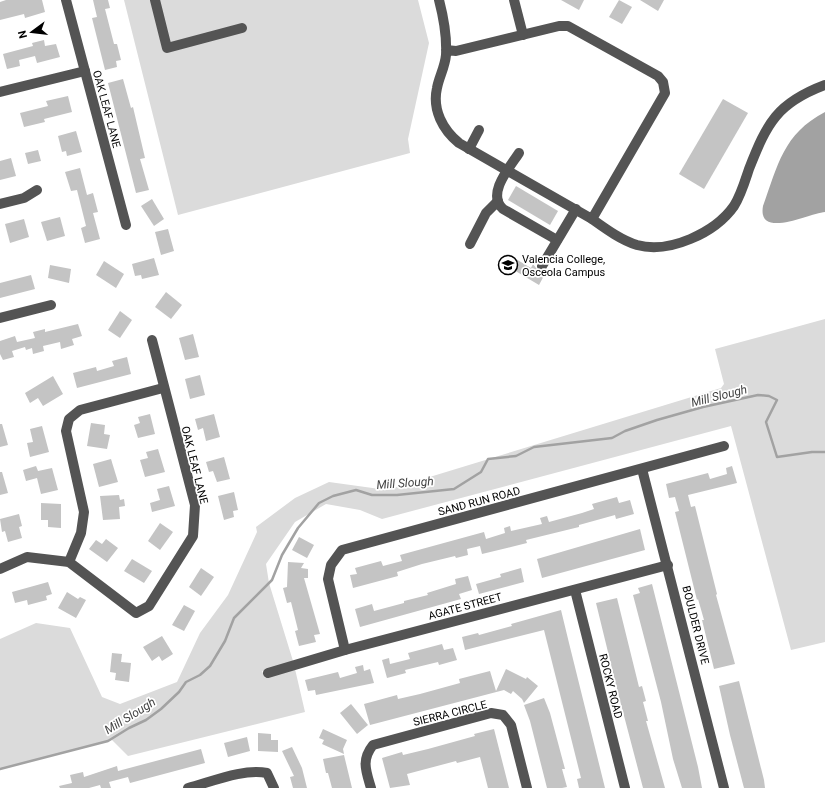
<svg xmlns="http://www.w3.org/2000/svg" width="825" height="788" font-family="Roboto,sans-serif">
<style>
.green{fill:#dbdbdb}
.water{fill:#a2a2a2}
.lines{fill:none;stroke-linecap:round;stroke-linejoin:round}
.stream{stroke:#a2a2a2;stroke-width:2.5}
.building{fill:#c4c4c4}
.minor{stroke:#545454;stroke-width:10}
.labels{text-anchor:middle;stroke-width:3.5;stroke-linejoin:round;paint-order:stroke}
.street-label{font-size:11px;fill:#000;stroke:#fff}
.poi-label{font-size:11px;fill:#000;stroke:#fff;text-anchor:start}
.water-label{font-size:12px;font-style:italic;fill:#434343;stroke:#fff}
</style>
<rect width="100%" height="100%" fill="#fff"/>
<g class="green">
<path d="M124 0H418L429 43 408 139 410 153 178 215Z"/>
<path d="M825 319V642L791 650 731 426 382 519 360 510 326 504 295 522 266 564 269 583 293 661 262 671 265 678 295 669 305 712 128 756 112 740 0 769V639L36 623 70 628 102 697 120 704 177 682 200 633 228 595 257 532 256 527 295 498 329 482 387 490 721 388 724 384 715 349Z"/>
</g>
<path class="water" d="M825 112V212C810 213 757 240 763 206 778 165 783 134 825 112Z"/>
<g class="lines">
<path class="stream" d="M0 769 108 741 129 728 146 720 161 709 179 692 186 682 200 675 210 666 225 641 234 618 272 580 282 555 298 528 319 503 333 496 356 490 372 495H397L454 489 481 472 488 459 516 456 534 447 612 438 625 431 657 420 703 407 758 395 769 396 777 400 766 422 777 457 812 452H825"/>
</g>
<g class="building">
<path d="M6 0H42L45 12 25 18 24 14 0 20V2Z"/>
<path d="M93 0H108L110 8 105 9 114 44H117L121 60 116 61 117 67 105 70 92 18 97 17Z"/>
<path d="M561 0H584L579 10Z"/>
<path d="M619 0 632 7 622 24 609 17Z"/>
<path d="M640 0H664L658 11Z"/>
<path d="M44 40 45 46 56 44 60 57 37 63 35 56 19 60 20 66 7 69 3 54 33 46 32 43Z"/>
<path d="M123 79 131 108 133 107 145 158 140 159 149 190 136 193 108 83Z"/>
<path d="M68 96 72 112 44 119 45 122 24 127 20 113 48 106 46 101Z"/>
<path d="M723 99 748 113 704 189 679 174Z"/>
<path d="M76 131 82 152 67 156 66 151 62 152 58 136Z"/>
<path d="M38 150 41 161 28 164 25 153Z"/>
<path d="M11 158 16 176 0 180V161Z"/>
<path d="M80 168 87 195 93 193 98 212 93 213 100 239 85 243 81 228 86 226 77 190 71 191 65 172Z"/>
<path d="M516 186 558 211 550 225 508 200Z"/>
<path d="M152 199 164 219 154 226 141 206Z"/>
<path d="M60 217 65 236 47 241 41 222Z"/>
<path d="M24 219 29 237 10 243 5 224Z"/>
<path d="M168 229 174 251 161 255 155 232Z"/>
<path d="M509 255 531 268 533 264 539 272H546L539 285 504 264Z"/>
<path d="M154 258 159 275 142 279 141 275 135 276 132 264Z"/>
<path d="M104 261 124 274 116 288 96 275Z"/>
<path d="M50 265 71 269 69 283 48 278Z"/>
<path d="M31 275 35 289 0 298V283Z"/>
<path d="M166 292 182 305 171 319 155 307Z"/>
<path d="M120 311 132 320 120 338 108 330Z"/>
<path d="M78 324 82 336 72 339 74 345 61 349 60 342 43 346 44 351 33 354 32 348 26 350 25 347 12 351 14 357 3 360 0 354V341L15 336 17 342 35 338 33 332 45 329V332Z"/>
<path d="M193 334 199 357 185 360 179 338Z"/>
<path d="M127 357 131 374 77 388 73 373 96 367 97 371 114 366 112 361Z"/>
<path d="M200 375 205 395 190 399 185 379Z"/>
<path d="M53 376 63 394 43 406 38 398 30 403 25 393Z"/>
<path d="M150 414 155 434 138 438 134 425 140 423 138 417Z"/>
<path d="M214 414 220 437 206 441 203 428 198 430 195 419Z"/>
<path d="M91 423 105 425 104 434 110 435 107 449 87 446Z"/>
<path d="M0 424H2L8 445 0 447Z"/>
<path d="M42 426 49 452 30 457 27 443 33 442 30 429Z"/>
<path d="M158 449 165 472 145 477 140 460 148 458 146 452Z"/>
<path d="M224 457 230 479 217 482 213 471 209 472 206 462Z"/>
<path d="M111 459 118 482 99 487 93 464Z"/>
<path d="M36 466 38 471 52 468 58 490 41 494 37 478 26 481 23 470Z"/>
<path d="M732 466 737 483 688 495 691 507 695 506 717 594 716 595 735 664 714 669 702 620H704L698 599 697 600 675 512 679 511 675 497 669 498 666 484 708 473 710 479 727 474 726 468Z"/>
<path d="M0 472H2L8 493 0 495Z"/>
<path d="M169 486 175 506 152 512 150 503 160 500 157 489Z"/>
<path d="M234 492 238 510 233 511 234 517 224 520 218 496Z"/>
<path d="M119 495 120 500 124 499 125 506 119 507 120 519 103 520 100 496Z"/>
<path d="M617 497 619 503 630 500 634 514 616 519 615 515 579 525V527L526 540 527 543 482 554 480 546 467 549 468 555 456 558 455 556 422 564 397 572 398 576 353 588 350 575 357 574 355 568 381 561 383 566 402 561 400 555 484 532 486 539 505 533 504 528 510 526 511 531 542 524 540 518 547 516 549 522 582 513 594 509 592 504Z"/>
<path d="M41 503 61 504V528L48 527V520H41Z"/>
<path d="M19 514 22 526 19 527 22 538 8 542 5 531 2 532 0 519Z"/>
<path d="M160 523 173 532 160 550 148 541Z"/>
<path d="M640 529 645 550 542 578 537 559Z"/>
<path d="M299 537 314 545 307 558 292 550Z"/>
<path d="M106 539 118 548 107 562 89 549 96 540 102 544Z"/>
<path d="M132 559 152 571 144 583 124 571Z"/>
<path d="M288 562 304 563 301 568 308 569V578H304L320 634 314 635 316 642 299 646 295 631 298 630 291 602 287 603 283 588 287 587Z"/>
<path d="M201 568 214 577 201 596 189 587Z"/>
<path d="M521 568 524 582 479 594 476 584 501 577 500 574Z"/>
<path d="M468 576 472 590 459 594 461 599 360 627 355 609 372 604 374 611 404 603V601L428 595 427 593 456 584 455 579Z"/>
<path d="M48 582 52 594 46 596 47 600 28 605 27 600 15 603 12 592Z"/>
<path d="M652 584 698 767 702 788H682L673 759 661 702 633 595 640 593 638 588Z"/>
<path d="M67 592 78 599 80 597 86 600 76 618 58 608Z"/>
<path d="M617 598 639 687 642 686 646 701 643 702 648 721H646L665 788H643L618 693 596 603Z"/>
<path d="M184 605 195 611 184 631 172 625Z"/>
<path d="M561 610 569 643 605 788H579L577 779 581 778 544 630 465 650 462 637 478 633 479 635 512 626 511 624Z"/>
<path d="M162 636 173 654 162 661 159 656 152 661 143 647Z"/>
<path d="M442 644 444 650 453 648 457 660 439 665 438 662 405 670 406 673 387 678 382 660 389 658 390 664 410 659 408 653Z"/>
<path d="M112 653 122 654 121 662 131 663 129 682 115 680 116 673 110 672Z"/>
<path d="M363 665 364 671 370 669 374 683 316 695 315 690 308 691 305 680 338 672 340 678 357 673 355 667Z"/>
<path d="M506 669 526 679 527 677 538 686 524 703 522 699 513 691 511 694 504 690 370 725 364 704 397 695 398 699 420 694 460 683 459 679 490 671 496 691Z"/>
<path d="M739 681 764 780 765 788H744L730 735 719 686Z"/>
<path d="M544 698 550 713 565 769H562L567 787 562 788H547L530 721 524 705Z"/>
<path d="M351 704 368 725 357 734 340 713Z"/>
<path d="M323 729 347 740 343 749 344 754 322 744 324 740 319 738Z"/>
<path d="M494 729 509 788H488L480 757 457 763 456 761 407 774 410 785 390 788 382 758 402 752 403 755 428 749 475 736 474 734Z"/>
<path d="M258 733 271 734V740H278V752L258 751Z"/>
<path d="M247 737 250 751 228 757 224 743Z"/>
<path d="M292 747 302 768 307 788H293L290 777 294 776 282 751Z"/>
<path d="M201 749 205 763 130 783 128 777 109 782 111 788H101L100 785 89 788H60L59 786 72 783 70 775 83 772 84 777 117 766 118 771Z"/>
<path d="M344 755 352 788H332L328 773H326L323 759Z"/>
</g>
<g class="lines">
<g class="minor">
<path d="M66 0 126 225"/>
<path d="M155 0 167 48 242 28"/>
<path d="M439 0C444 19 447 36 446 55 445 67 439 77 437 88 432 110 443 130 459 143L592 219 665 93 663 82 658 76 568 26H559L456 51 446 50"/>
<path d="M514 0 523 35"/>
<path d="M0 92 85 71"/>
<path d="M469 149 479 130"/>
<path d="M519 153C510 167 486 194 503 209L557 240"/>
<path d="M0 204 24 198 37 190"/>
<path d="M592 219C606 229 621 240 637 245 669 254 715 233 734 206 741 195 745 181 749 169 767 123 777 103 825 85"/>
<path d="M470 244 486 213 498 201"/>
<path d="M542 266 576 209"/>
<path d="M0 318 51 305"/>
<path d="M642 469 724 788"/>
<path d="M69 562 81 533 84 512 66 431 69 419 80 410 163 388"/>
<path d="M0 569 27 557 69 562 136 613 149 606 193 536 195 505 152 340"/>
<path d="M575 590 625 788"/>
<path d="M345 650 328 579 331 565 342 550 724 446"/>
<path d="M268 673 345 650 668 565"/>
<path d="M188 788C211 782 244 768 267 773L274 788"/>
<path d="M371 788C366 771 361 760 373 745L491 713 503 715 511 725 527 788"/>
</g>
</g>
<defs>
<symbol id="university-ring" viewBox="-11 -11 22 22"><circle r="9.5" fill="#fff" stroke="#000" stroke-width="1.5"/><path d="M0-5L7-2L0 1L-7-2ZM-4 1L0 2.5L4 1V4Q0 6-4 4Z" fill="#000"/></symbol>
</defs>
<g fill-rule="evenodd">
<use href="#university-ring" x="497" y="254" width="22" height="22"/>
</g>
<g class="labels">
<g class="street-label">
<text transform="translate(107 109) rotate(75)" y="4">OAK LEAF LANE</text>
<text transform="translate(195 465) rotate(76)" y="4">OAK LEAF LANE</text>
<text transform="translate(479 501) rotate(-15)" y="4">SAND RUN ROAD</text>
<text transform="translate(465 606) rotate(-15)" y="4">AGATE STREET</text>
<text transform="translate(696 625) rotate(76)" y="4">BOULDER DRIVE</text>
<text transform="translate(611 686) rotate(76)" y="4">ROCKY ROAD</text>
<text transform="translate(450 713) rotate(-14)" y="4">SIERRA CIRCLE</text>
</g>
<g class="poi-label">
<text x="522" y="263">Valencia College,<tspan x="522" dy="13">Osceola Campus</tspan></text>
</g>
<g class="water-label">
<text transform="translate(719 396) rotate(-14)" y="4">Mill Slough</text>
<text transform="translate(405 483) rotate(-4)" y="4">Mill Slough</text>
<text transform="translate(130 716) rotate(-32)" y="4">Mill Slough</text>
</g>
</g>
<g transform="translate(32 32) rotate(255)" stroke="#ffffff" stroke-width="3" paint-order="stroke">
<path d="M0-3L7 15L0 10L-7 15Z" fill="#000000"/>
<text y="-6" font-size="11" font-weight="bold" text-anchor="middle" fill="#000000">N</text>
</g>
</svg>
